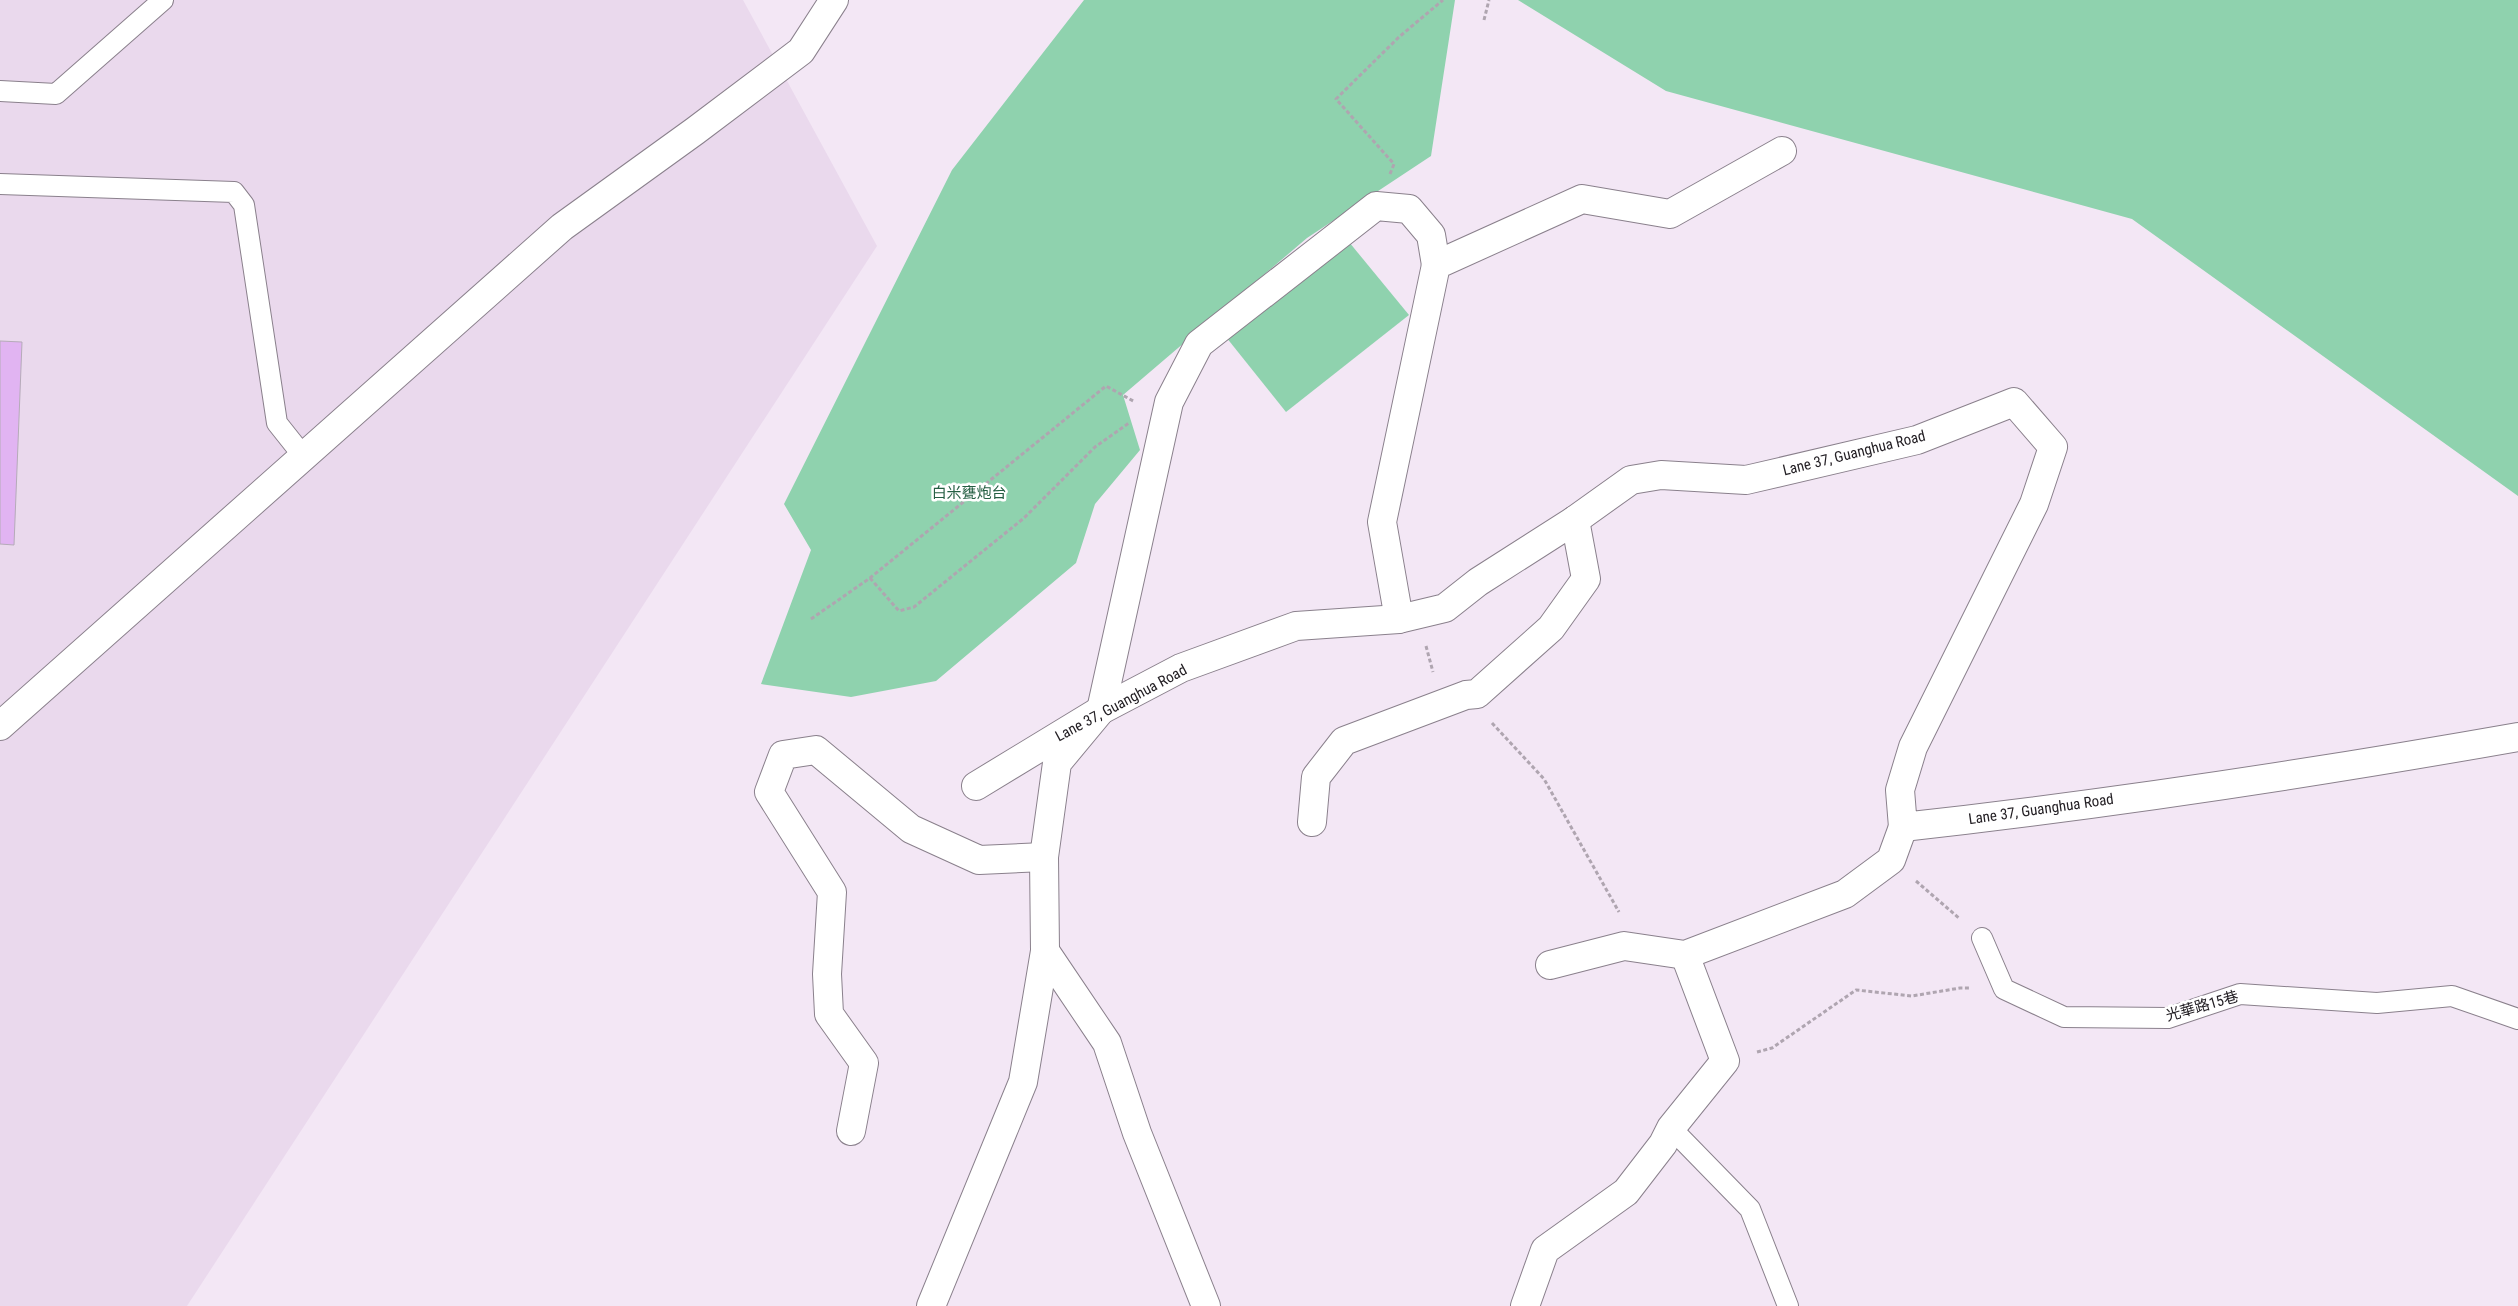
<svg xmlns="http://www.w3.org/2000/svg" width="2518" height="1306" font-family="'Roboto Condensed','Noto Sans TC',sans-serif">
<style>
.built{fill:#ead9ed}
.green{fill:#8fd2ae}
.building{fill:#e1b4f2;stroke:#b5abb8}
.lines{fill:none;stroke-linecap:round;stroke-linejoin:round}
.lane-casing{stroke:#8a808c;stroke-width:22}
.street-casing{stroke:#8a808c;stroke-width:30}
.path{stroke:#afa5b0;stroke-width:3;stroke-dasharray:4 2.5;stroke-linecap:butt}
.lane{stroke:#fff;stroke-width:20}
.street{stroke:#fff;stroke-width:28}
.labels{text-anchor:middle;stroke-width:5;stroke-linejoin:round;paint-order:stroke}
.street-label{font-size:15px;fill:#242025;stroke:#fff}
.park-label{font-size:15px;fill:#255f43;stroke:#fff}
</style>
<rect width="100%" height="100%" fill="#f3e7f5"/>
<path class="built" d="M0 0H743L877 246 187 1306H0Z"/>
<g class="green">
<path d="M1084 0H1455L1431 156 1307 238 1123 395 1140 450 1095 504 1076 563 936 681 851 697 761 684 811 550 784 504 952 170Z"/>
<path d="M1518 0H2518V496L2132 219 1666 91Z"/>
<path d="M1349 242 1409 315 1286 412 1226 337Z"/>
</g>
<path class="building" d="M0 341 22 342 14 545 0 544Z"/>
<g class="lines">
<defs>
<g id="lane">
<path d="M0 91 56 94 163 0"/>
<path d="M0 184 234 192 244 205 277 423 304 457"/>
<path d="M1982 938 2004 989 2064 1017 2168 1018 2240 994 2377 1003 2452 996 2518 1019"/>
<path d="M1671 1128 1750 1209 1788 1306"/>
</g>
<g id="street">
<path d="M1399 619 1382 522 1436 265 1582 199 1670 214 1782 151"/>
<path d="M0 726 562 227 695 131 801 51 834 0"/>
<path d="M976 786 1101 710 1181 668 1296 626 1399 619 1445 608 1478 582 1575 520 1631 480 1661 475 1746 480 1917 440 2014 402 2053 447 2034 504 1913 747 1900 790 1903 827C2109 804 2314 773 2518 737"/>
<path d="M1312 822 1316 777 1344 741 1466 695 1477 694 1551 628 1586 579 1575 520"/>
<path d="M1045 951 1107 1043 1137 1133 1206 1306"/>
<path d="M1550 965 1624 946 1685 955 1845 894 1891 860 1903 827"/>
<path d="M851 1131 864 1063 829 1014 827 974 832 892 769 792 783 755 816 750 911 829 979 860 1044 857"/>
<path d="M931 1306 1023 1082 1045 951 1044 857 1057 763 1101 710 1169 402 1199 344 1376 206 1409 209 1431 235 1436 265"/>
<path d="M1525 1306 1545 1250 1626 1192 1663 1144 1671 1128 1725 1061 1685 955"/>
</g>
</defs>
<use href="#lane" class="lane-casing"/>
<use href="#street" class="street-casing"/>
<g class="path">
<path d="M1484 20 1489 0"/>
<path d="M1390 174 1394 164 1336 99 1399 37 1443 0"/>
<path d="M870 578 899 611 914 607 1024 518 1095 447 1129 423"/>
<path d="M811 619 870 578 1106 386 1135 402"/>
<path d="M1426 646 1433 672"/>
<path d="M1492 723 1544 779 1619 912"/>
<path d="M1916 881 1960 919"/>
<path d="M1757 1052 1772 1048 1856 990 1912 996 1960 988H1971"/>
</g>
<use href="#lane" class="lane"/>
<use href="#street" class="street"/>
</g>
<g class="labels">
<g class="street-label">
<text transform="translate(1854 453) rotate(-14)" y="5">Lane 37, Guanghua Road</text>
<text transform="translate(1121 703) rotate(-28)" y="5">Lane 37, Guanghua Road</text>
<text transform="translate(2041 809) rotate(-8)" y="5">Lane 37, Guanghua Road</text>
<text transform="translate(2202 1006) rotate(-16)" y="5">光華路15巷</text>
</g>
<g class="park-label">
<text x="969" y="498">白米甕炮台</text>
</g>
</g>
</svg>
